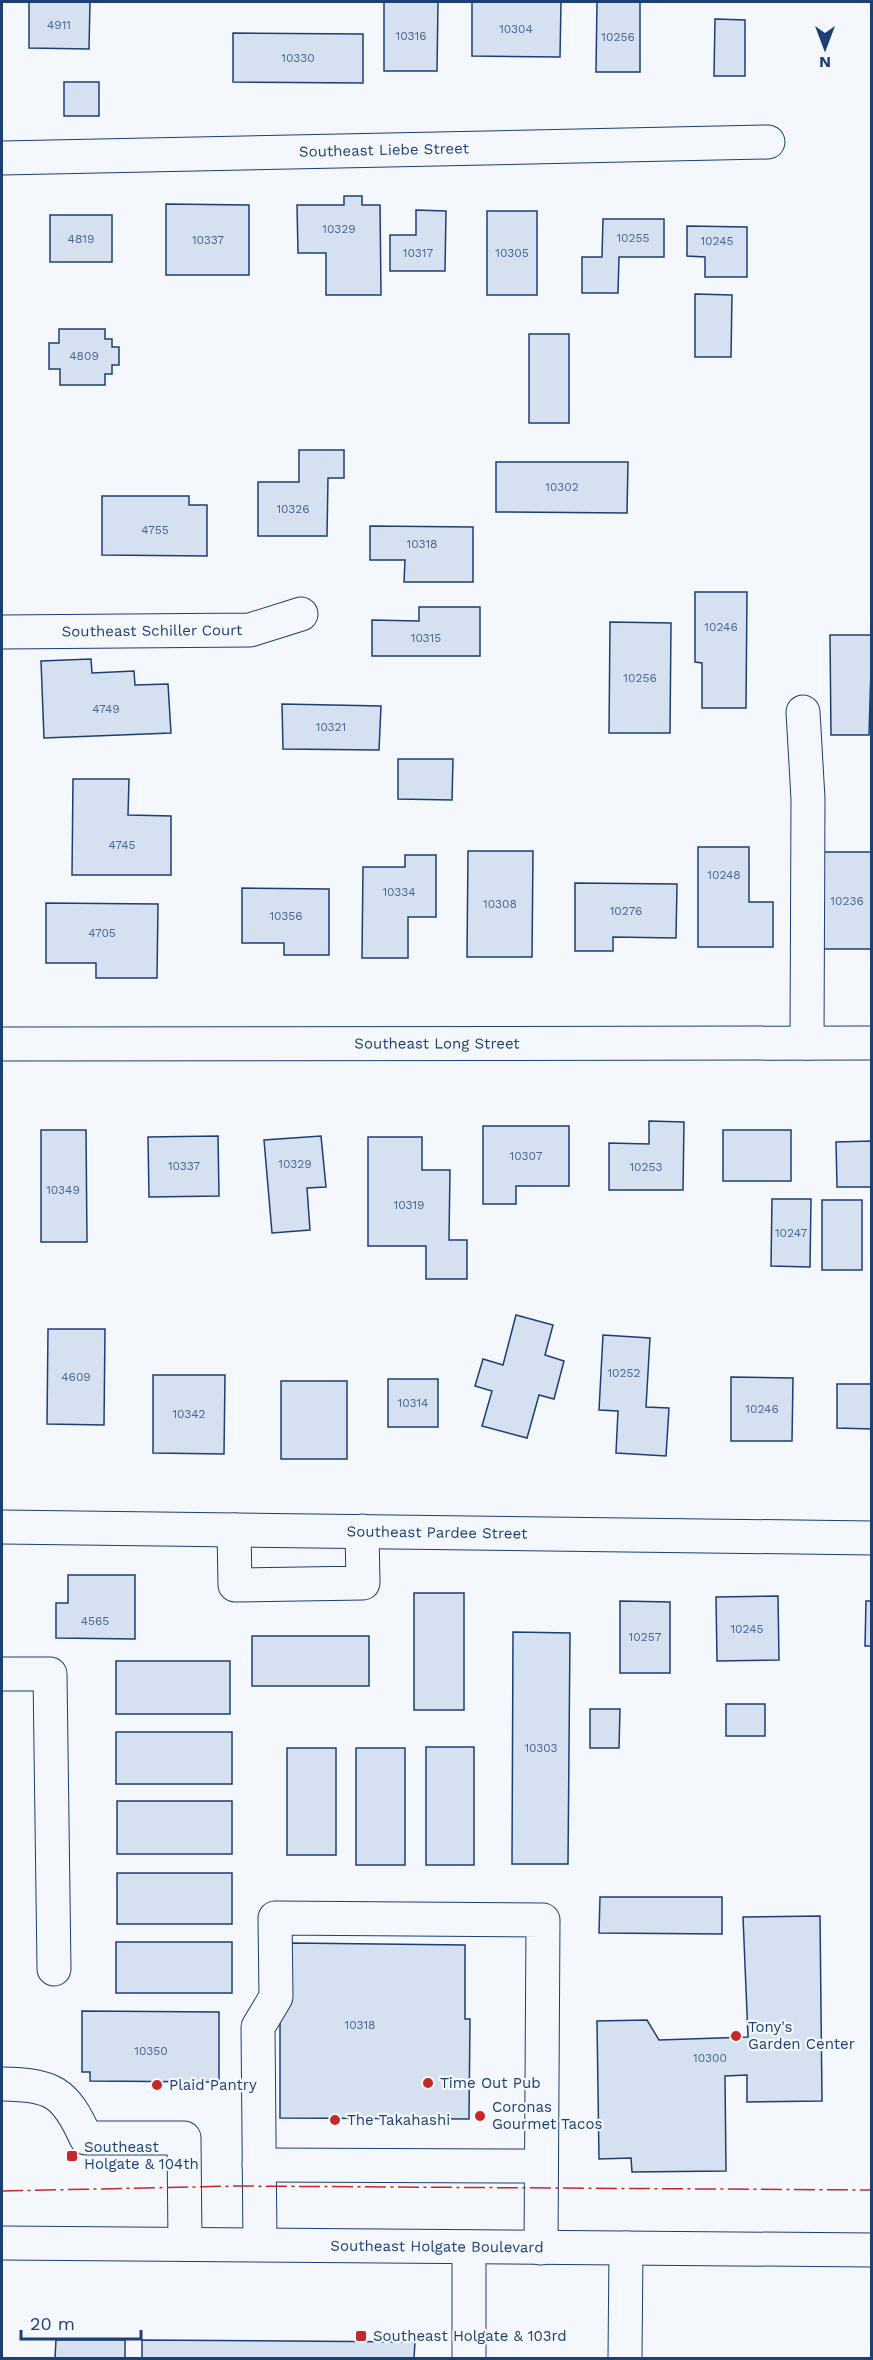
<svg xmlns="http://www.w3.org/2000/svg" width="873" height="2360" font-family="'Work Sans',sans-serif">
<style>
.building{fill:#d5e0f0;stroke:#1d3f73;stroke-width:1.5}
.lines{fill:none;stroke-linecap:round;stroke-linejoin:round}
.minor-casing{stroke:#1d3f73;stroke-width:35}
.major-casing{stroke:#1d3f73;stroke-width:35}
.minor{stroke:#f4f7fb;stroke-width:33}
.major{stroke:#f4f7fb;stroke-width:33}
.power{stroke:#c62828;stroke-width:1.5;stroke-dasharray:21 4.5 3 4.5;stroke-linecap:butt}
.poi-dot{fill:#c62828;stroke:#f4f7fb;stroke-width:2}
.labels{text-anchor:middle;stroke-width:4.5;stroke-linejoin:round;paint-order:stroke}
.number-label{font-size:12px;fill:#4b6792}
.street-label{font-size:15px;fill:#1d3f73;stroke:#f4f7fb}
.poi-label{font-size:15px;fill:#1d3f73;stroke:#f4f7fb;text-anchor:start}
</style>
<rect width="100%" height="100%" fill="#f4f7fb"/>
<g class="building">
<path d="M29 2H90L89 49 29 48Z"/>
<path d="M384 2H438L437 71H384Z"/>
<path d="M472 2H561L560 57 472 56Z"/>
<path d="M597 2H640V72H596Z"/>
<path d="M715 19 745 20V76H714Z"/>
<path d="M233 33 363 34V83L233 82Z"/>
<rect x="64" y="82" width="35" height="34"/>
<path d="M344 196H362V205H380L381 295H326V253H298L297 205H344Z"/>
<path d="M166 204 249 205V275H166Z"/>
<path d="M416 210 446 211 445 271H390V235H416Z"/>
<rect x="487" y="211" width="50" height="84"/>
<rect x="50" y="215" width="62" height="47"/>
<path d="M603 219H664V257H619L618 293H582V257H602Z"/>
<path d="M687 226 747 227V277H705V257L687 256Z"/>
<path d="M695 294 732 295 731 357H695Z"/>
<path d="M59 329H105V339H112V347H119V365H112V374H105V385H60V369H49V343H59Z"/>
<rect x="529" y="334" width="40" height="89"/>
<path d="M299 450H344V478H328L327 536H258V482H299Z"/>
<path d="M496 462H628L627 513 496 512Z"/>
<path d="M102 496H189V505H207V556L102 555Z"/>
<path d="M370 526 473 527V582H404L405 560H370Z"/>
<path d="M695 592H747L746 708H702V663L695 662Z"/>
<path d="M419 607H480V656H372V620L419 621Z"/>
<path d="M610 622 671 623 670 733H609Z"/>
<path d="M830 635H872L869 735H831Z"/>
<path d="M91 659 92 673 134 671 135 685 168 684 171 733 44 738 41 661Z"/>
<path d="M282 704 381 706 379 750 283 749Z"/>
<path d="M398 759H453L452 800 398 799Z"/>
<path d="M73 779H129L128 815 171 816V875H72Z"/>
<path d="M698 847H749V902H773V947H698Z"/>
<path d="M468 851H533L532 957H467Z"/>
<path d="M823 852H872V949H822Z"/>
<path d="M405 855H436V917H408V958H362L363 867H405Z"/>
<path d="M575 883 677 884 676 938 613 937V951H575Z"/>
<path d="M242 888 329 889V955H284V943H242Z"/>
<path d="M46 903 158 904 157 978H96V963H46Z"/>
<path d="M649 1121 684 1122 683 1190H609V1143L649 1144Z"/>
<path d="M483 1126H569V1186H516V1204H483Z"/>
<path d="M41 1130H86L87 1242H41Z"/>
<rect x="723" y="1130" width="68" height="51"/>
<path d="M218 1136 219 1196 149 1197 148 1137Z"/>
<path d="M321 1136 326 1187 307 1188 310 1230 272 1233 264 1140Z"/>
<path d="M368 1137H422V1170H450L449 1240H467V1279H426V1246H368Z"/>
<path d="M872 1141V1187H837L836 1142Z"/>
<path d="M772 1199H811L810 1267 771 1266Z"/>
<rect x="822" y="1200" width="40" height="70"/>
<path d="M516 1315 553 1325 545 1355 564 1361 554 1399 539 1395 527 1438 482 1426 492 1391 475 1386 483 1359 503 1365Z"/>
<path d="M48 1329H105L104 1425 47 1424Z"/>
<path d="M603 1335 650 1338 646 1407 669 1408 666 1456 616 1453 618 1411 599 1410Z"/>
<path d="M153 1375H225L224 1454 153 1453Z"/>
<path d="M731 1377 793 1378 792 1441H731Z"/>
<rect x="388" y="1379" width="50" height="48"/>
<rect x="281" y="1381" width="66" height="78"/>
<path d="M837 1384H872V1429L837 1428Z"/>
<path d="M68 1575H135V1639L56 1638V1603H68Z"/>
<rect x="414" y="1593" width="50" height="117"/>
<path d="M778 1596 779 1660 717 1661 716 1597Z"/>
<path d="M620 1601 670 1602V1673H620Z"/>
<path d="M866 1601H872V1646H865Z"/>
<path d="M513 1632 570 1633 568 1864H512Z"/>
<rect x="252" y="1636" width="117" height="50"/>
<rect x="116" y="1661" width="114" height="53"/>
<rect x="726" y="1704" width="39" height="32"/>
<path d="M590 1709H620L619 1748H590Z"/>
<rect x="116" y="1732" width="116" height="52"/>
<rect x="426" y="1747" width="48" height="118"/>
<rect x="287" y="1748" width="49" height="107"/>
<rect x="356" y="1748" width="49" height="117"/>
<rect x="117" y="1801" width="115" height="53"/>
<rect x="117" y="1873" width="115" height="51"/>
<path d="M600 1897H722V1934L599 1933Z"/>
<path d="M820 1916 822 2101 747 2102V2075L725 2076 726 2171 632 2172 631 2158 599 2159 597 2021 647 2020 659 2040 748 2037 743 1917Z"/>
<rect x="116" y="1942" width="116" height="51"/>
<path d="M291 1943 465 1945V2019H470L469 2119 280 2118V2004H291Z"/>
<path d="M82 2011 219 2012V2082L90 2081V2072H82Z"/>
<path d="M56 2340H125V2358H55Z"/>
<path d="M142 2340 415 2342 414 2358H142Z"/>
</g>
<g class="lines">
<defs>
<g id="minor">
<path id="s1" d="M2 158 768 142"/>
<path id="s2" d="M2 632 250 630 301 614"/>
<path d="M803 712 808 799 807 1043"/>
<path id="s3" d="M2 1044 872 1043"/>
<path id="s4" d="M2 1527 872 1538"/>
<path d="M234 1530 235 1585 363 1583 362 1531"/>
<path d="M2 1674H50L54 1969"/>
<path d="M2 2084C52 2085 65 2091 86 2138H184L185 2244"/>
<path d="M259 2165 540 2166"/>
<path d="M260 2244 258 2027 276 1997 275 1918 543 1920 541 2248"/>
<path d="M469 2247V2358"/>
<path d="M625 2358 626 2248"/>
</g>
<g id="major">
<path id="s5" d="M2 2243 872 2250"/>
</g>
</defs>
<use href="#minor" class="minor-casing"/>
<use href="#major" class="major-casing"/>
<use href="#minor" class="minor"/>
<use href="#major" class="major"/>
<path class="power" d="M2 2191 237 2186 872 2190"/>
</g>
<g class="poi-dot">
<circle cx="736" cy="2036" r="6"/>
<circle cx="428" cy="2083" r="6"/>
<circle cx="157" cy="2085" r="6"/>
<circle cx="480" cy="2116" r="6"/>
<circle cx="335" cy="2120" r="6"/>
<rect x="66" y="2150" width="12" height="12" rx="3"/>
<rect x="355" y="2330" width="12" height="12" rx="3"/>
</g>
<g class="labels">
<g class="number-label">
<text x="59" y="29">4911</text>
<text x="516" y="33">10304</text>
<text x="411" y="40">10316</text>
<text x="618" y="41">10256</text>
<text x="298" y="62">10330</text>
<text x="339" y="233">10329</text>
<text x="633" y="242">10255</text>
<text x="81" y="243">4819</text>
<text x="208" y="244">10337</text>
<text x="717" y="245">10245</text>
<text x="418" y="257">10317</text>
<text x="512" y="257">10305</text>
<text x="84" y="360">4809</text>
<text x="562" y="491">10302</text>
<text x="293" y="513">10326</text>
<text x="155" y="534">4755</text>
<text x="422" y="548">10318</text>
<text x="721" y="631">10246</text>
<text x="426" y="642">10315</text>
<text x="640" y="682">10256</text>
<text x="106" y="713">4749</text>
<text x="331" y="731">10321</text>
<text x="122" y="849">4745</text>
<text x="724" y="879">10248</text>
<text x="399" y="896">10334</text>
<text x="847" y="905">10236</text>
<text x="500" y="908">10308</text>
<text x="626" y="915">10276</text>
<text x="286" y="920">10356</text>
<text x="102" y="937">4705</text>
<text x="526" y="1160">10307</text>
<text x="295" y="1168">10329</text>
<text x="184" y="1170">10337</text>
<text x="646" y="1171">10253</text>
<text x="63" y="1194">10349</text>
<text x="409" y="1209">10319</text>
<text x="791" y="1237">10247</text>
<text x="624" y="1377">10252</text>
<text x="76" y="1381">4609</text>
<text x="413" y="1407">10314</text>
<text x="762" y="1413">10246</text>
<text x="189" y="1418">10342</text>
<text x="95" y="1625">4565</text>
<text x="747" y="1633">10245</text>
<text x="645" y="1641">10257</text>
<text x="541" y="1752">10303</text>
<text x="360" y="2029">10318</text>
<text x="151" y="2055">10350</text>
<text x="710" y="2062">10300</text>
</g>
<g class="street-label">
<text dy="5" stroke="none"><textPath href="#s1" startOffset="382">Southeast Liebe Street</textPath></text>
<text dy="5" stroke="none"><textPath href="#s2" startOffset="150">Southeast Schiller Court</textPath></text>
<text dy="5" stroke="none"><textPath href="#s3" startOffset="435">Southeast Long Street</textPath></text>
<text dy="5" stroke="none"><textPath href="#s4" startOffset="435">Southeast Pardee Street</textPath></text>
<text dy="5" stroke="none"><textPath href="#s5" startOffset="435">Southeast Holgate Boulevard</textPath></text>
</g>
<g class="poi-label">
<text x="748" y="2032">Tony's<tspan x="748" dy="17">Garden Center</tspan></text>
<text x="440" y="2088">Time Out Pub</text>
<text x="169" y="2090">Plaid Pantry</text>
<text x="492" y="2112">Coronas<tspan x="492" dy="17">Gourmet Tacos</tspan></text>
<text x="347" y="2125">The Takahashi</text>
<text x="84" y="2152">Southeast<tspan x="84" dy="17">Holgate &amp; 104th</tspan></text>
<text x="373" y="2341">Southeast Holgate &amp; 103rd</text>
</g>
</g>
<rect width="873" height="2360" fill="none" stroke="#1d3f73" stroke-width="6"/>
<g transform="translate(825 48) rotate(180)" stroke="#f4f7fb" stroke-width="4.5" paint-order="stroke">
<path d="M0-4.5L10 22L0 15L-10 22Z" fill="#1d3f73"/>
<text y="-9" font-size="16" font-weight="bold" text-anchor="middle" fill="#1d3f73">N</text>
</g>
<path d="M21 2330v9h120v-9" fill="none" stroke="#1d3f73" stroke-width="3"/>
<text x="30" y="2330" font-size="18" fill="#1d3f73" stroke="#f4f7fb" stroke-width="4.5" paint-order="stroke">20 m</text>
</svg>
